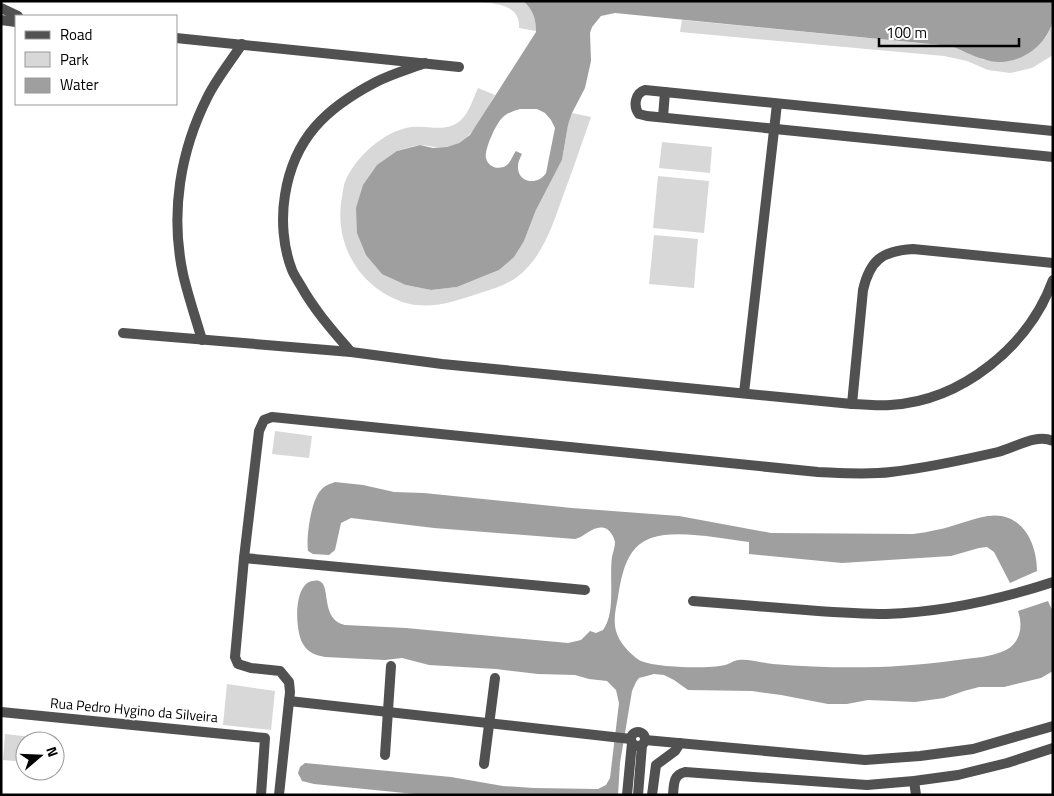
<svg xmlns="http://www.w3.org/2000/svg" width="1054" height="796" font-family="'Titillium Web',sans-serif">
<style>
.green{fill:#d8d8d8}
.water{fill:#9f9f9f;fill-rule:evenodd}
.lines{fill:none;stroke-linecap:round;stroke-linejoin:round}
.minor{stroke:#515151;stroke-width:10}
.tertiary{stroke:#515151;stroke-width:10}
.labels{text-anchor:middle;stroke-width:4;stroke-linejoin:round;paint-order:stroke}
.street-label{font-size:14px;fill:#000;stroke:#fff}
</style>
<rect width="100%" height="100%" fill="#fff"/>
<g class="green">
<path d="M465 1H523C533 9 536 19 536 31L519 28C521 0 485 3 465 1Z"/>
<path d="M682 20 951 46 968 52 984 60 1046 37 1053 22V55L1032 68 1010 73 988 70 967 61 944 56 680 32Z"/>
<path d="M478 88 495 95C483 115 473 142 447 147 437 149 429 145 420 145 412 146 404 149 397 151L406 285 431 290 457 287 499 270 524 241 536 210 562 160 568 125 572 113 591 117C582 143 573 169 563 196 554 221 545 250 526 269 513 283 497 288 480 293 456 301 431 310 406 303 360 289 333 244 342 197 343 192 343 187 345 182 355 157 385 130 412 127 429 125 445 133 460 121 469 113 473 99 478 88Z"/>
<path d="M662 142 712 147 710 173 659 168Z"/>
<path d="M658 176 709 181 704 233 653 228Z"/>
<path d="M654 235 698 239 694 288 649 284Z"/>
<path d="M275 431 312 436 309 458 272 454Z"/>
<path d="M227 684 275 691 271 730 223 725Z"/>
<path d="M5 734 50 739V741H25V762L3 760Z"/>
</g>
<g class="water">
<path d="M523 1H1053C1053 8 1054 18 1052 24 1042 52 1011 69 983 59 972 56 962 50 951 46L615 13 601 16 592 27 590 33 591 61 585 88 572 113 568 125 562 160 536 210 524 241 514 257 499 270 457 287 431 290 406 285 382 274 366 255 357 233 356 208 363 185 377 165 397 151 420 145 433 148 447 147 459 143 470 135 536 32C536 19 533 9 523 1ZM520 109H537L545 113 551 120 555 128 546 173C538 186 517 183 518 166 518 162 520 158 522 154L516 151C513 155 511 161 508 164 501 171 488 168 486 158 484 150 496 124 502 118 507 113 513 111 520 109Z"/>
<path d="M335 482 363 485 394 492 424 493 572 508 679 516 771 533 913 534C920 533 928 532 936 530 953 527 970 519 988 516 1022 511 1037 543 1037 571L1010 583 994 552 987 547 979 548 951 556 842 563 749 554V542C721 539 678 529 651 538 626 547 622 574 618 597 616 608 613 619 616 631 619 642 629 653 639 660 654 668 708 669 725 665 730 664 734 660 739 660 750 659 762 663 773 664 835 669 896 669 958 660 973 658 992 657 1006 650 1021 642 1023 625 1018 611L1048 601 1053 612V671L1041 678 1004 687H979L964 691 944 698 915 702 868 700 847 704H828L781 695 752 691 688 690 674 680 664 675 654 674 639 678 636 682 632 691 620 763 618 795H425L314 784 302 781 298 773 300 767 305 763 451 777 503 786 534 788 598 789 606 785 610 778 619 703 616 690 607 681 589 679 575 675 538 674 496 669 429 665 402 658 385 660 325 657C316 655 308 653 303 644 295 631 293 585 312 581 336 575 316 618 345 625L406 628 568 643 581 640 590 631 596 633 603 630C616 613 609 578 612 557 613 552 615 547 615 542 614 537 611 532 607 529 594 523 586 537 575 539L434 528 351 518 341 523 335 550 329 555 313 554 308 551C306 537 311 500 321 490 325 485 330 484 335 482Z"/>
</g>
<g class="lines">
<g class="minor">
<path d="M1 8 18 16"/>
<path d="M1 20 16 22"/>
<path d="M176 38 459 67"/>
<path d="M663 117 665 92"/>
<path d="M1053 131 645 90C635 93 633 106 639 114L647 116 1053 157"/>
<path d="M123 333 351 352 442 364 852 404C865 404 878 406 890 405 962 401 1029 346 1053 280"/>
<path d="M202 340C196 319 188 296 183 274 170 213 180 151 208 96 217 78 231 61 242 44"/>
<path d="M351 352C333 331 315 311 301 286 298 281 294 275 292 270 283 247 281 219 285 195 294 138 326 108 376 82 391 74 409 69 425 63"/>
<path d="M744 393 777 104"/>
<path d="M852 404 863 290C870 260 882 251 913 249L1053 263"/>
<path d="M244 558 585 590"/>
<path d="M693 601C731 604 768 607 806 610 833 612 859 614 886 614 943 612 998 600 1053 582"/>
<path d="M289 701 631 739"/>
<circle cx="638" cy="739" r="7"/>
<path d="M645 740 865 760 920 756 973 749 1053 726"/>
<path d="M385 755 391 666"/>
<path d="M484 764 495 678"/>
<path d="M914 781 916 795"/>
<path d="M279 795 290 692 289 682 280 671 251 668 238 664 235 657 244 558 259 431 264 420 272 417 818 472C842 473 867 475 891 472 927 468 963 460 998 452 1015 448 1036 433 1053 441"/>
<path d="M627 795 632 743"/>
<path d="M638 795 642 745"/>
<path d="M652 795 656 765 675 751 680 743"/>
<path d="M673 795C674 784 673 775 685 772L867 785 914 781 958 775 1007 763 1053 748"/>
</g>
<path class="tertiary" d="M1 712 265 738 261 795"/>
</g>
<g class="labels">
<g class="street-label">
<text transform="translate(134 710) rotate(5)" y="5">Rua Pedro Hygino da Silveira</text>
</g>
</g>
<rect width="1054" height="796" fill="none" stroke="#000000" stroke-width="5"/>
<rect x="15" y="15" width="162" height="90" fill="#ffffff" stroke="#999999"/>
<rect x="25" y="31" width="25" height="8" fill="#515151" stroke="#999999"/>
<text x="60" y="40" font-size="15" fill="#000000">Road</text>
<rect x="25" y="52" width="25" height="15" fill="#d8d8d8" stroke="#999999"/>
<text x="60" y="65" font-size="15" fill="#000000">Park</text>
<rect x="25" y="78" width="25" height="15" fill="#9f9f9f" stroke="#999999"/>
<text x="60" y="90" font-size="15" fill="#000000">Water</text>
<g transform="translate(40 756) rotate(71)"><circle r="24" fill="#ffffff" stroke="#999999"/>
<path d="M0-4L9 19L0 12L-9 19Z" fill="#000000"/>
<text y="-8" font-size="14" font-weight="bold" text-anchor="middle" fill="#000000">N</text>
</g>
<path d="M879 38v8h140v-8" fill="none" stroke="#000000" stroke-width="2.5"/>
<text x="886" y="38" font-size="15" fill="#000000" stroke="#ffffff" stroke-width="4" paint-order="stroke">100 m</text>
</svg>
